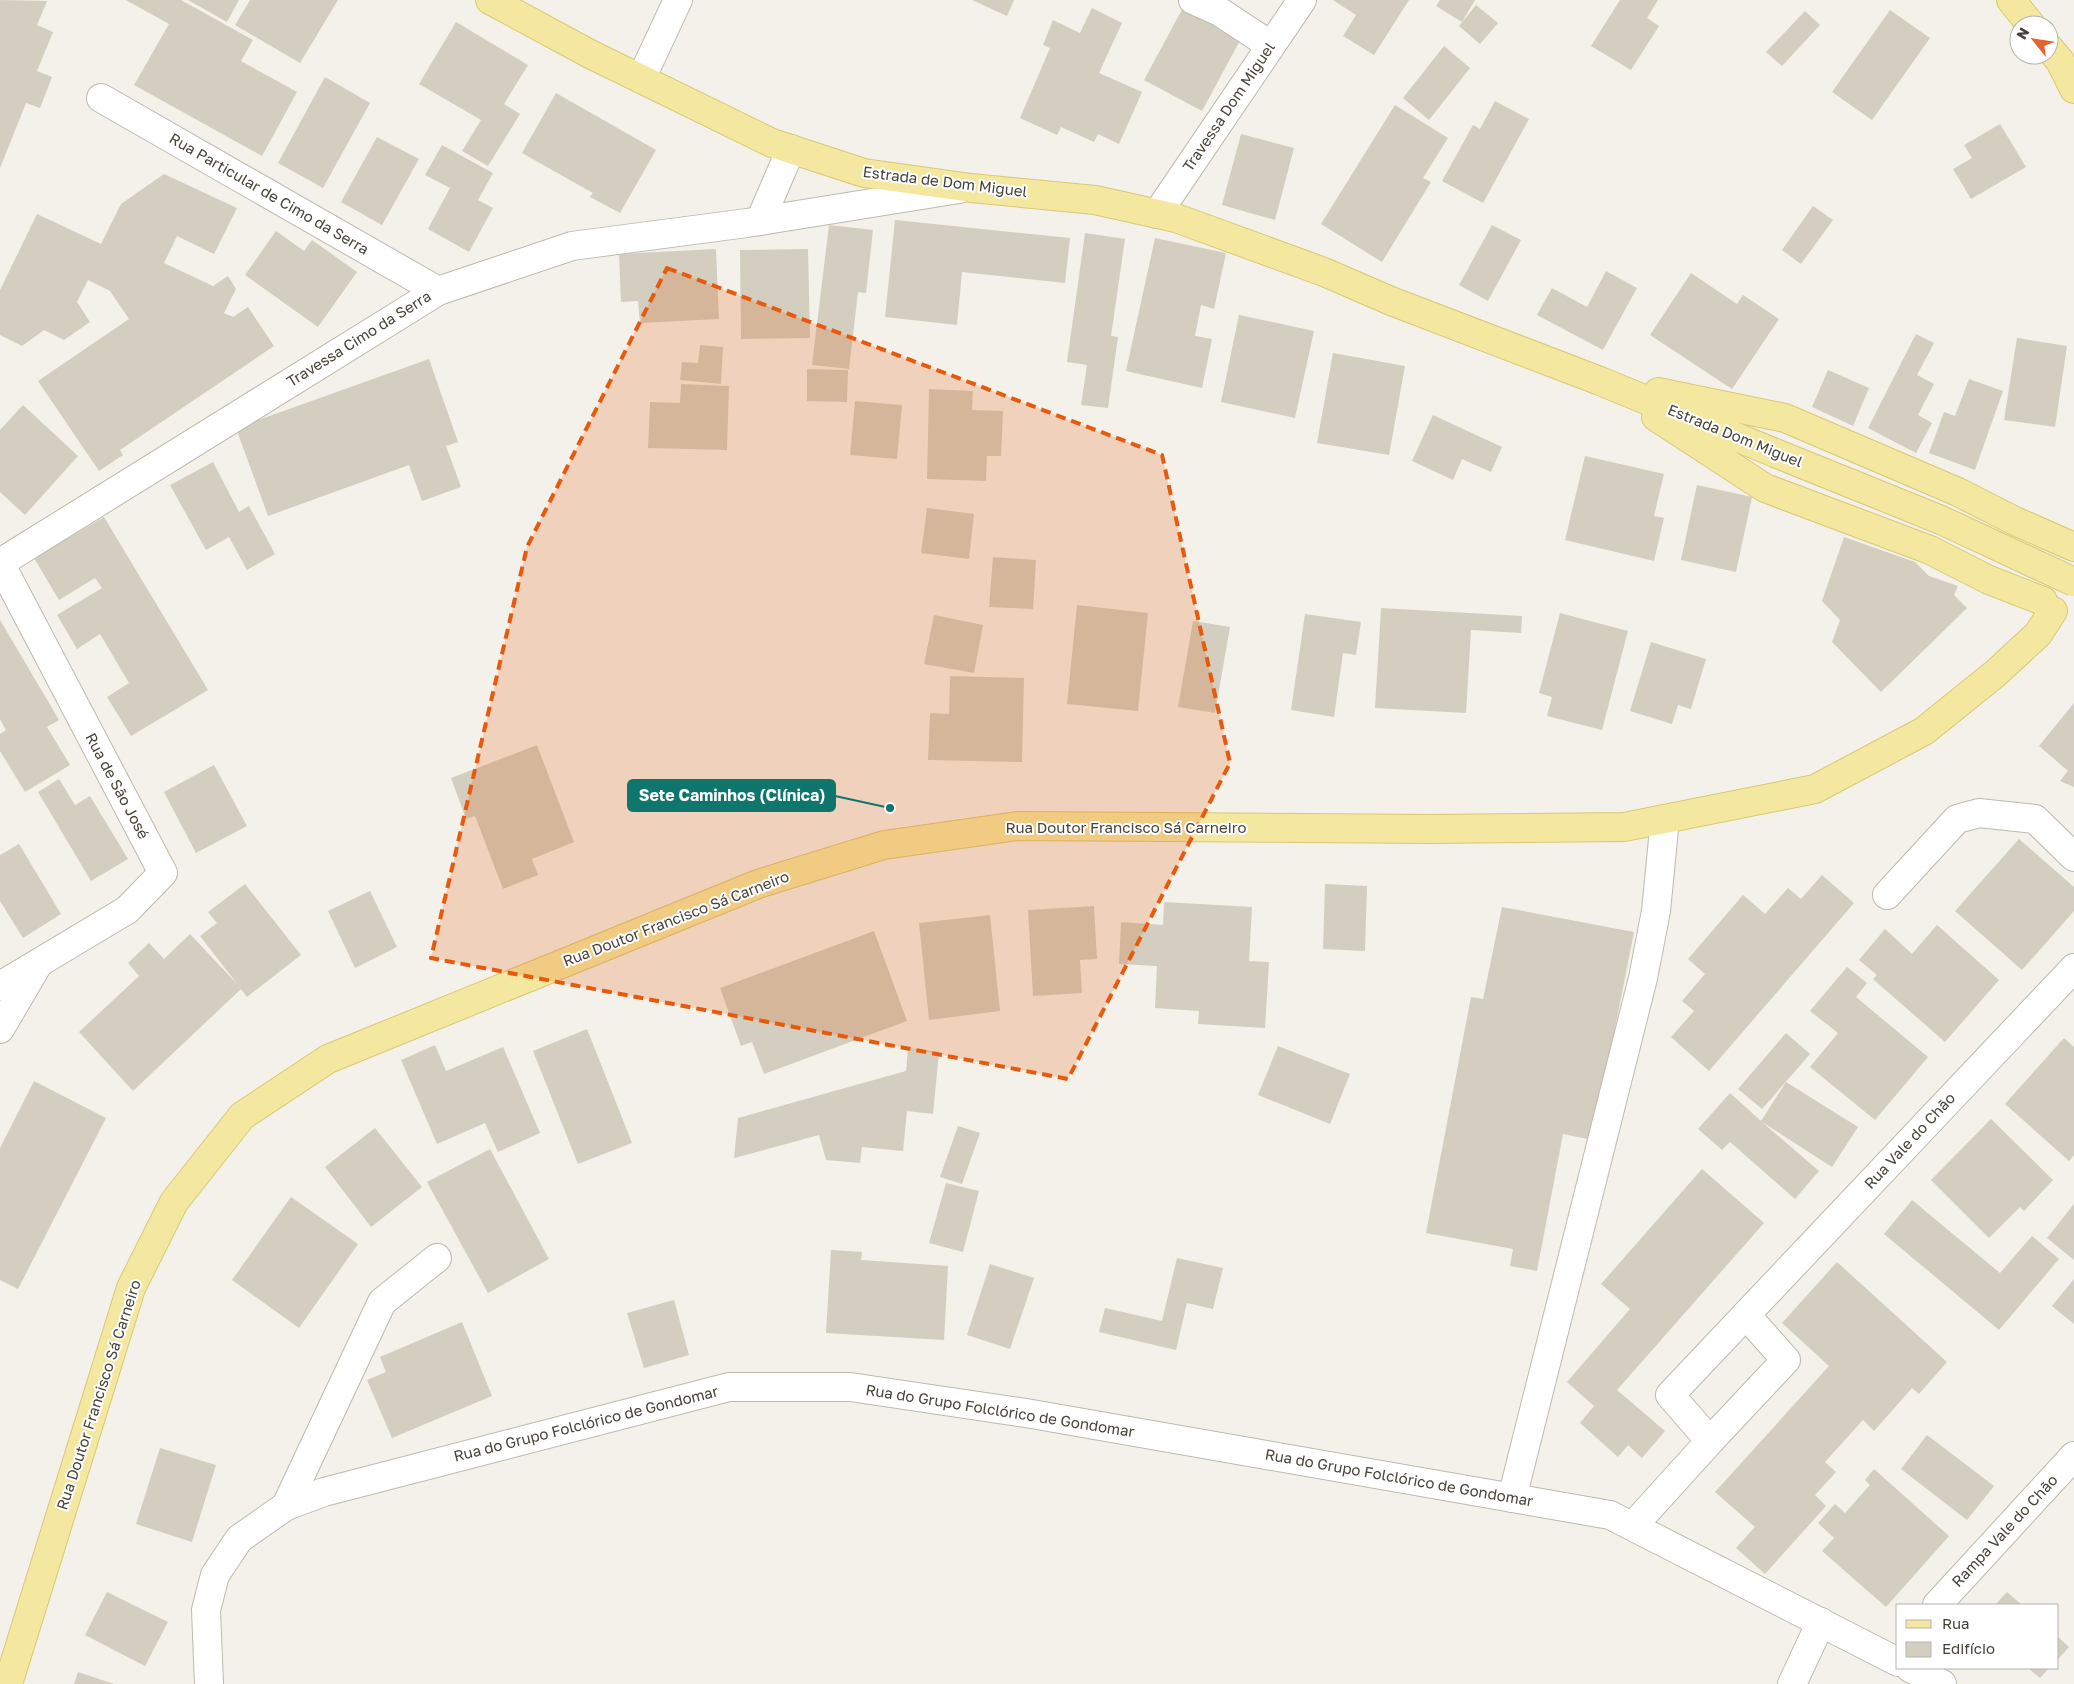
<svg xmlns="http://www.w3.org/2000/svg" width="2074" height="1684" font-family="'Golos Text',sans-serif">
<style>
.building{fill:#d3cebf}
.lines{fill:none;stroke-linecap:round;stroke-linejoin:round}
.minor-casing{stroke:#bdbaac;stroke-width:30}
.major-casing{stroke:#d8c872;stroke-width:30}
.minor{stroke:#fff;stroke-width:28}
.major{stroke:#f4e8a1;stroke-width:28}
.major-bridge-casing{stroke:#d8c872;stroke-width:30;stroke-linecap:butt}
.major-bridge{stroke:#f4e8a1;stroke-width:28}
.marked{fill:#e8590c;fill-opacity:0.2;stroke:#e8590c;stroke-width:4;stroke-dasharray:10 6;stroke-linejoin:round}
.labels{text-anchor:middle;stroke-width:4;stroke-linejoin:round;paint-order:stroke}
.street-label{font-size:15px;fill:#464238;stroke:#fff}
.leader{fill:none;stroke:#0f766e;stroke-width:2}
.callout-dot{fill:#0f766e;stroke:#fff;stroke-width:2}
.callout{fill:#0f766e;stroke:#0f766e;stroke-width:2}
.callout-label{font-size:16px;text-anchor:middle;font-weight:bold;fill:#fff}
</style>
<rect width="100%" height="100%" fill="#f3f1e9"/>
<g class="building">
<path d="M0 0 47 1 37 25 53 32 37 71 52 77 40 108 26 103 0 168Z"/>
<path d="M126 0H181L253 40 241 61 297 92 262 156 134 85 169 24Z"/>
<path d="M188 0H239L227 22Z"/>
<path d="M250 0H338L300 63 235 25Z"/>
<path d="M972 0H1014L1007 16Z"/>
<path d="M1333 0H1409L1374 55 1343 36 1356 15Z"/>
<path d="M1440 0H1475L1462 22 1436 6Z"/>
<path d="M1620 0H1658L1647 18 1659 26 1631 70 1591 46Z"/>
<path d="M1185 4 1243 35 1202 111 1144 80Z"/>
<path d="M1476 5 1498 23 1480 44 1459 26Z"/>
<path d="M1092 8 1122 23 1099 73 1142 92 1119 144 1098 134 1094 142 1061 127 1057 135 1020 118 1050 48 1043 45 1053 20 1080 33Z"/>
<path d="M1890 10 1930 38 1872 120 1832 92Z"/>
<path d="M1805 11 1820 25 1782 66 1766 52Z"/>
<path d="M456 22 528 65 504 104 520 114 488 166 462 151 481 120 419 84Z"/>
<path d="M1444 46 1470 68 1429 120 1403 98Z"/>
<path d="M325 77 370 103 323 188 278 163Z"/>
<path d="M556 93 656 150 620 213 590 197 593 193 522 153Z"/>
<path d="M1495 101 1529 119 1483 203 1442 181 1473 125 1480 129Z"/>
<path d="M1395 105 1448 138 1423 178 1431 182 1382 262 1321 224Z"/>
<path d="M2000 124 2026 167 1971 199 1953 169 1972 158 1964 145Z"/>
<path d="M1241 134 1294 148 1275 220 1222 205Z"/>
<path d="M377 137 419 159 382 225 341 202Z"/>
<path d="M442 145 493 173 478 200 493 208 469 252 428 229 450 188 425 175Z"/>
<path d="M164 174 237 208 214 254 177 236 164 263 213 286 228 276 236 289 224 313 233 317 248 307 274 346 120 450 123 455 99 471 38 381 129 319 110 291 88 280 77 302 90 322 64 340 44 330 22 346 0 335V290L37 214 101 244 121 204Z"/>
<path d="M1813 206 1833 220 1801 264 1782 250Z"/>
<path d="M895 220 1070 238 1065 283 962 272 957 325 885 317Z"/>
<path d="M829 225 873 230 866 293 858 292 849 369 812 365Z"/>
<path d="M1492 225 1521 240 1488 301 1459 285Z"/>
<path d="M276 231 304 251 312 240 357 272 318 327 245 275Z"/>
<path d="M1085 233 1125 239 1111 336 1118 337 1108 408 1081 405 1087 365 1067 362Z"/>
<path d="M1155 238 1226 253 1214 309 1201 305 1195 336 1212 339 1202 388 1126 371Z"/>
<path d="M716 249 719 319 640 323 638 301 621 302 619 254Z"/>
<path d="M808 249 810 338 741 339 740 250Z"/>
<path d="M1606 271 1637 288 1603 350 1537 315 1552 288 1587 307Z"/>
<path d="M1691 273 1737 304 1743 295 1779 319 1732 389 1650 335Z"/>
<path d="M1239 315 1314 331 1295 418 1221 402Z"/>
<path d="M1916 334 1934 343 1917 375 1934 384 1918 415 1932 423 1916 453 1868 428Z"/>
<path d="M2017 338 2067 346 2055 427 2004 420Z"/>
<path d="M700 345 723 347 721 384 680 380 682 362 698 363Z"/>
<path d="M1333 353 1405 366 1389 455 1317 443Z"/>
<path d="M429 359 458 442 446 446 461 487 422 501 409 465 268 516 236 428Z"/>
<path d="M807 369 848 370 847 402 807 401Z"/>
<path d="M1828 370 1869 388 1853 426 1812 407Z"/>
<path d="M1969 379 2003 391 1975 470 1929 453 1944 412 1955 416Z"/>
<path d="M681 384 729 386 727 450 648 448 650 402 680 403Z"/>
<path d="M929 389 973 391 972 410 1003 411 1001 456H987L986 481 927 479Z"/>
<path d="M855 401 902 405 897 459 850 455Z"/>
<path d="M23 405 78 456 25 515 0 492V430Z"/>
<path d="M1433 415 1502 447 1491 472 1462 459 1453 480 1412 461Z"/>
<path d="M1585 456 1664 474 1654 516 1664 518 1654 561 1565 540Z"/>
<path d="M213 462 239 512 249 506 275 554 247 570 229 537 206 550 170 485Z"/>
<path d="M1697 485 1752 497 1736 572 1681 560Z"/>
<path d="M927 508 974 514 969 559 921 553Z"/>
<path d="M104 517 208 690 131 736 107 697 129 683 100 634 77 649 57 615 102 588 95 578 59 600 34 558Z"/>
<path d="M1844 537 1915 562 1929 576 1958 586 1954 595 1967 608 1881 692 1832 642 1840 620 1822 601Z"/>
<path d="M993 557 1036 560 1033 609 989 607Z"/>
<path d="M1077 605 1148 613 1138 711 1067 704Z"/>
<path d="M1381 608 1522 616 1521 633 1471 630 1466 713 1375 708Z"/>
<path d="M1560 613 1628 631 1602 730 1547 716 1552 697 1539 693Z"/>
<path d="M1305 614 1361 622 1356 655 1343 653 1334 717 1291 710Z"/>
<path d="M934 615 983 625 974 673 924 664Z"/>
<path d="M0 620 59 720 47 727 70 765 25 792 0 751V734L6 730 0 719Z"/>
<path d="M1193 621 1230 627 1215 713 1178 707Z"/>
<path d="M1651 642 1706 659 1691 709 1678 705 1672 724 1630 711Z"/>
<path d="M950 676 1024 678 1022 762 928 760 930 713 949 714Z"/>
<path d="M2074 703V787L2060 781 2068 771 2039 746Z"/>
<path d="M537 745 574 842 532 859 538 875 503 889 475 816 466 819 451 778Z"/>
<path d="M214 765 247 826 196 853 164 792Z"/>
<path d="M59 779 75 805 90 796 128 859 91 881 38 792Z"/>
<path d="M2019 839 2074 887V911L2022 970 1955 911Z"/>
<path d="M19 844 61 914 23 938 0 901V855Z"/>
<path d="M1822 875 1854 903 1709 1071 1671 1037 1694 1011 1682 1001 1705 974 1688 959 1743 895 1765 914 1788 888 1801 899Z"/>
<path d="M245 884 301 955 247 997 241 989 133 1091 79 1032 139 976 128 963 149 943 164 959 190 934 238 985 200 936 217 923 208 912Z"/>
<path d="M1325 884 1367 886 1365 951 1323 949Z"/>
<path d="M370 891 397 947 355 968 328 911Z"/>
<path d="M1164 902 1252 907 1249 961 1269 962 1265 1028 1198 1024 1199 1011 1155 1008 1157 966 1119 964 1121 922 1163 925Z"/>
<path d="M1094 906 1097 959 1080 960 1082 993 1033 996 1028 910Z"/>
<path d="M1502 907 1634 932 1593 1140 1563 1134 1537 1271 1510 1266 1513 1249 1426 1233 1471 997 1483 999Z"/>
<path d="M990 915 1000 1011 929 1020 919 923Z"/>
<path d="M1937 925 1999 980 1945 1042 1873 979 1877 975 1859 960 1885 929 1912 954Z"/>
<path d="M874 931 907 1021 764 1074 752 1042 741 1046 720 988Z"/>
<path d="M1847 967 1867 983 1856 997 1928 1057 1875 1120 1810 1067 1838 1033 1810 1011Z"/>
<path d="M587 1029 632 1143 578 1164 533 1051Z"/>
<path d="M1786 1033 1810 1054 1762 1109 1738 1089Z"/>
<path d="M2064 1038 2074 1047V1155L2069 1161 2005 1104Z"/>
<path d="M435 1045 446 1071 503 1047 540 1133 498 1152 485 1123 437 1144 401 1060Z"/>
<path d="M1278 1046 1350 1074 1330 1124 1258 1095Z"/>
<path d="M908 1048 939 1052 933 1114 907 1111 903 1151 862 1147 860 1163 826 1160 819 1135 734 1158 738 1118 906 1071Z"/>
<path d="M34 1081 106 1118 18 1289 0 1280V1148Z"/>
<path d="M1786 1082 1858 1127 1832 1167 1762 1122 1819 1171 1795 1199 1730 1142 1722 1150 1698 1129 1730 1093 1761 1121Z"/>
<path d="M1991 1119 2053 1180 2024 1211 2020 1207 1989 1238 1931 1180Z"/>
<path d="M958 1126 980 1133 962 1184 940 1177Z"/>
<path d="M375 1128 422 1187 371 1227 325 1167Z"/>
<path d="M490 1149 549 1259 488 1293 427 1182Z"/>
<path d="M1702 1169 1764 1223 1617 1390 1665 1431 1642 1458 1628 1445 1618 1457 1580 1423 1594 1406 1567 1382 1630 1309 1601 1284Z"/>
<path d="M946 1183 979 1191 963 1252 929 1243Z"/>
<path d="M291 1197 358 1244 299 1328 232 1280Z"/>
<path d="M1912 1200 2000 1273 2032 1236 2059 1259 1999 1330 1884 1234Z"/>
<path d="M2074 1204V1260L2047 1238Z"/>
<path d="M831 1250 862 1252 861 1260 948 1266 944 1340 826 1333Z"/>
<path d="M1177 1258 1223 1268 1213 1309 1187 1303 1176 1350 1099 1332 1105 1308 1162 1321Z"/>
<path d="M1837 1262 1947 1362 1919 1394 1912 1388 1874 1431 1863 1420 1825 1462 1836 1472 1815 1495 1826 1506 1765 1574 1736 1548 1755 1527 1715 1492 1829 1366 1782 1323Z"/>
<path d="M990 1264 1034 1278 1010 1349 967 1335Z"/>
<path d="M2074 1279V1324L2052 1306Z"/>
<path d="M674 1300 689 1355 644 1368 627 1313Z"/>
<path d="M462 1322 492 1396 392 1438 367 1380 386 1372 380 1357Z"/>
<path d="M1927 1435 1994 1486 1967 1520 1901 1469Z"/>
<path d="M160 1448 216 1465 192 1542 136 1524Z"/>
<path d="M1874 1469 1949 1536 1886 1607 1822 1551 1834 1538 1818 1523 1835 1504 1845 1513 1870 1485 1865 1480Z"/>
<path d="M107 1592 168 1622 145 1666 85 1635Z"/>
<path d="M2007 1592 2022 1605H1995Z"/>
<path d="M2058 1637 2069 1647 2058 1659Z"/>
<path d="M2028 1668H2049L2040 1678Z"/>
<path d="M78 1672 114 1684H74Z"/>
</g>
<g class="lines">
<defs>
<g id="minor">
<path d="M1193 0 1220 12 1270 45"/>
<path d="M641 79 678 0"/>
<path d="M101 98 438 291"/>
<path d="M1157 214 1302 0"/>
<path d="M760 221 791 149"/>
<path d="M0 563 438 291 572 246 747 223 959 189"/>
<path d="M1887 895 1957 819 1979 813 2035 819 2074 857"/>
<path d="M0 986 127 910 163 873 0 563"/>
<path d="M0 1029 37 966"/>
<path d="M1710 1441 1786 1360 1746 1315"/>
<path d="M1512 1498 1643 978 1656 911 1665 819"/>
<path d="M286 1506 382 1302 437 1258"/>
<path d="M1633 1526 1710 1441 1670 1395 2074 968"/>
<path d="M1937 1605 2074 1456"/>
<path d="M1910 1668 1942 1684"/>
<path d="M209 1684 206 1610 215 1575 239 1539 286 1506 324 1492 729 1387H850L1026 1413 1610 1515 1898 1662"/>
<path d="M1792 1684 1821 1622"/>
</g>
<g id="major">
<path d="M490 0 590 54 772 143 864 173 971 188 1095 200 1176 218 1324 272 1391 301 1600 381 1775 453"/>
<path d="M2011 0 2031 25"/>
<path d="M2049 48 2060 61 2074 89"/>
<path d="M1658 392 1785 418 1958 492 2015 521 2074 547"/>
<path d="M1656 417 1765 488 1930 550 1989 580 2043 601"/>
<path d="M8 1684 131 1288 174 1202 242 1116 328 1059 758 884 884 845 1017 826 1430 829 1624 827 1815 789 1924 731 1996 673 2038 634 2053 611"/>
</g>
</defs>
<use href="#minor" class="minor-casing"/>
<use href="#major" class="major-casing"/>
<use href="#minor" class="minor"/>
<use href="#major" class="major"/>
<defs>
<path id="major-bridge" d="M1775 453 1941 520 2074 582"/>
</defs>
<use href="#major-bridge" class="major-bridge-casing"/>
<use href="#major-bridge" class="major-bridge"/>
</g>
<path class="marked" d="M667 268 1162 455 1230 763 1068 1079 431 958 527 547Z"/>
<g class="labels">
<g class="street-label">
<text transform="translate(1229 107) rotate(-56)" y="5">Travessa Dom Miguel</text>
<text transform="translate(945 182) rotate(7)" y="5">Estrada de Dom Miguel</text>
<text transform="translate(269 194) rotate(30)" y="5">Rua Particular de Cimo da Serra</text>
<text transform="translate(359 339) rotate(-32)" y="5">Travessa Cimo da Serra</text>
<text transform="translate(1735 436) rotate(22)" y="5">Estrada Dom Miguel</text>
<text transform="translate(117 786) rotate(62)" y="5">Rua de São José</text>
<text x="1126" y="833">Rua Doutor Francisco Sá Carneiro</text>
<text transform="translate(676 919) rotate(-21)" y="5">Rua Doutor Francisco Sá Carneiro</text>
<text transform="translate(1910 1141) rotate(-47)" y="5">Rua Vale do Chão</text>
<text transform="translate(99 1395) rotate(-72)" y="5">Rua Doutor Francisco Sá Carneiro</text>
<text transform="translate(1000 1411) rotate(9)" y="5">Rua do Grupo Folclórico de Gondomar</text>
<text transform="translate(586 1424) rotate(-14)" y="5">Rua do Grupo Folclórico de Gondomar</text>
<text transform="translate(1399 1478) rotate(10)" y="5">Rua do Grupo Folclórico de Gondomar</text>
<text transform="translate(2005 1531) rotate(-47)" y="5">Rampa Vale do Chão</text>
</g>
</g>
<path class="leader" d="M890 808L835 796"/>
<circle class="callout-dot" cx="890" cy="808" r="5"/>
<rect class="callout" x="628" y="780" width="207" height="31" rx="5"/>
<g class="callout-label">
<text x="732" y="801">Sete Caminhos (Clínica)</text>
</g>
<rect x="1896" y="1604" width="162" height="65" fill="#ffffff" stroke="#b5b3af"/>
<rect x="1906" y="1620" width="25" height="8" fill="#f4e8a1" stroke="#b5b3af"/>
<text x="1942" y="1629" font-size="15" fill="#464238">Rua</text>
<rect x="1906" y="1642" width="25" height="15" fill="#d3cebf" stroke="#b5b3af"/>
<text x="1942" y="1654" font-size="15" fill="#464238">Edifício</text>
<g transform="translate(2034 40) rotate(300)"><circle r="24" fill="#ffffff" stroke="#b5b3af"/>
<path d="M0-4L9 19L0 12L-9 19Z" fill="#e5642e"/>
<text y="-8" font-size="14" font-weight="bold" text-anchor="middle" fill="#464238">N</text>
</g>
</svg>
